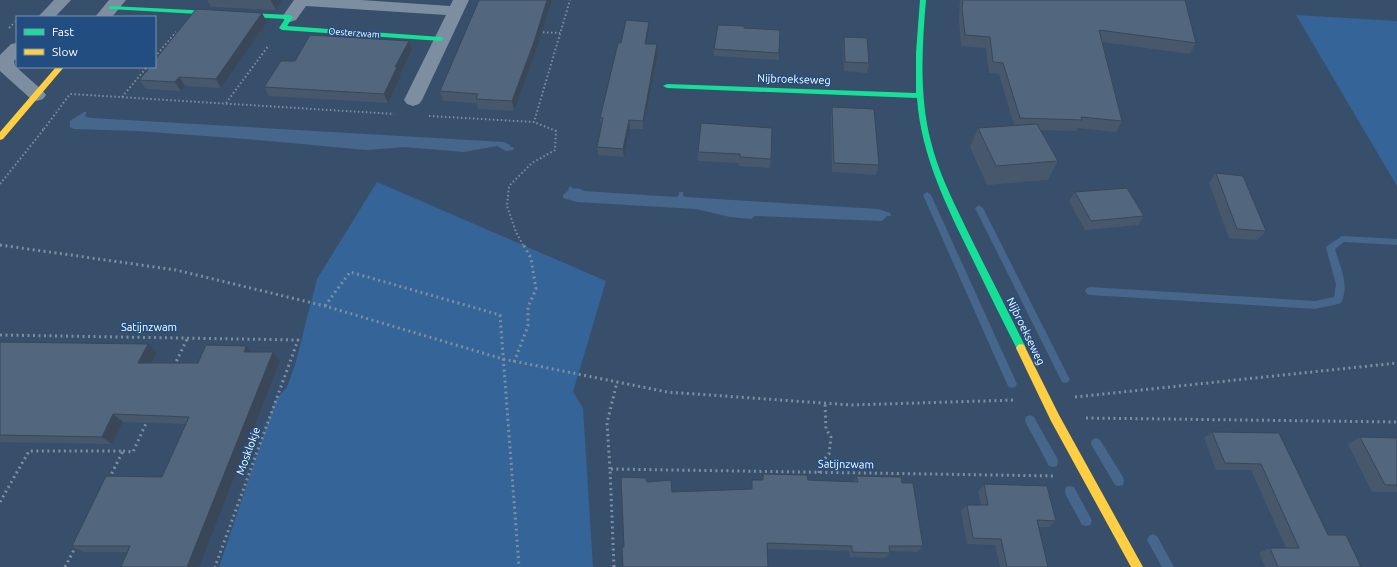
<svg xmlns="http://www.w3.org/2000/svg" width="1397" height="567" font-family="Ubuntu,sans-serif">
<style>
.green{fill:#356498}
.water{fill:#47668b}
.lines{fill:none;stroke-linecap:round;stroke-linejoin:round}
.stream{fill:#47668b;fill-rule:evenodd}
.path-far1{stroke:#7d8ea1;stroke-width:2;stroke-dasharray:1.5 2.5;stroke-linecap:butt}
.path{stroke:#7d8ea1;stroke-width:3;stroke-dasharray:2 3.5;stroke-linecap:butt}
.street{fill:#7d8ea1;fill-rule:evenodd}
.fast{fill:#16e098;fill-rule:evenodd}
.slow{fill:#ffcf43;fill-rule:evenodd}
.wall{fill:#47586c}
.shaded-wall{fill:#394758}
.building{fill:#52667d;stroke:#394758}
.labels{text-anchor:middle;stroke-width:3;stroke-linejoin:round;paint-order:stroke}
.far-street-label{font-size:9px;fill:#fff;stroke:#214d81}
.street-label{font-size:11px;fill:#fff;stroke:#214d81}
</style>
<rect width="100%" height="100%" fill="#374f6b"/>
<g class="green">
<path d="M1296 15 1397 21V186Z"/>
<path d="M377 182 606 281 573 392 583 408 593 567H219L275 401 287 387 295 365 317 279Z"/>
</g>
<g class="water">
<path d="M84 112H87L85 115 86 117 92 118 504 142 510 145V147H514L513 150 506 151 497 146 464 152 405 147 366 150 258 140 137 131 74 129 70 127V121Z"/>
<path d="M571 186 573 189 578 188 584 191 676 197 679 195V192H683V196L686 197 878 209 890 213 891 216H887L882 221 755 216 751 219 730 217 696 209 577 202 563 198V195L569 190 568 188Z"/>
</g>
<g class="lines">
<g class="stream">
<path d="M927 192 931 195 1017 384 1015 387 1012 388 1009 387 1007 384 923 195Z"/>
<path d="M979 205 983 208 1068 376 1070 379 1068 382 1065 383 1062 382 975 208Z"/>
<path d="M1342 236 1397 239V245L1344 242 1335 249C1340 267 1350 285 1341 303L1338 304 1315 309 1090 295 1087 294 1085 291 1087 288 1090 287 1315 301 1334 297 1336 284 1326 248 1327 246Z"/>
<path d="M1030 415 1034 417 1057 458 1058 462 1057 466 1053 467 1049 466 1026 423 1025 420 1026 417Z"/>
<path d="M1096 438 1100 440 1123 477 1124 481 1123 485 1119 486 1115 485 1092 446 1091 443 1092 440Z"/>
<path d="M1070 486 1074 487 1090 517 1092 521 1090 525 1086 526 1082 525 1066 495 1065 491 1066 487Z"/>
<path d="M1153 534 1157 536 1174 567H1162L1147 540 1149 536Z"/>
</g>
<g class="path-far1">
<path d="M17 20 15 22H17"/>
<path d="M9 28 15 22"/>
<path d="M539 32 560 33"/>
<path d="M155 57 176 32"/>
<path d="M122 97 147 67"/>
<path d="M226 103 269 45"/>
<path d="M429 116 534 122 570 0"/>
<path d="M44 129 70 94 394 114"/>
<path d="M0 184 44 129H42"/>
<path d="M523 245 516 232 507 206 509 186 532 163 555 150 556 131 534 122"/>
</g>
<g class="path">
<path d="M0 245 176 270 325 306 503 359 667 392 851 405 1016 400"/>
<path d="M325 306 350 272 500 315 519 567"/>
<path d="M0 335 298 340 215 567"/>
<path d="M514 362 528 326V307L536 289 531 258 523 244"/>
<path d="M174 366 188 337"/>
<path d="M1075 397 1397 363"/>
<path d="M1086 418 1397 422"/>
<path d="M123 451 133 452 148 419"/>
<path d="M610 469 607 423 617 382"/>
<path d="M819 473 820 464 829 454 831 437 826 429 825 403"/>
<path d="M0 502 29 451H123L109 479"/>
<path d="M65 567 76 546"/>
<path d="M614 567 610 469 1056 476"/>
</g>
<g class="street">
<path d="M54 0H71L55 17H38Z"/>
<path d="M109 0H126L112 17H95Z"/>
<path d="M294 0H361L450 6 453 0H469L422 100 419 104 413 106 407 104 404 100 446 15 306 6 296 20 290 22 284 20 282 17Z"/>
<path d="M17 43V58L14 61 15 66 43 91 46 95 43 99 37 101 31 99 0 71V55L11 44Z"/>
</g>
<g class="fast">
<path d="M920 0H926C922 47 919 96 931 142 938 171 952 199 965 226 985 267 1006 307 1026 348L1024 351 1021 352 1018 351C1002 320 987 289 972 258 947 207 921 156 917 98L667 88 663 86 667 84 916 93V53Z"/>
<path d="M111 6 290 15 293 17 287 26 441 37 444 39 441 41 282 30 279 28 285 19 109 9V7Z"/>
</g>
<g class="slow">
<path d="M56 67H64L3 139 0 140V132Z"/>
<path d="M1021 344 1024 345 1059 415 1143 567H1131L1051 421 1016 348 1018 345Z"/>
</g>
</g>
<g class="wall">
<path d="M207 0H282L276 10 211 7Z"/>
<path d="M479 0H552L536 51 514 111 478 109 477 103 443 101 440 91Z"/>
<path d="M960 0H1185L1196 43 1190 54 1102 42 1122 121 1116 132 1078 128 1076 131 1040 130 1058 161 1048 180 987 185 970 147 978 128 1014 125 999 74 989 73 986 48 961 46 959 18Z"/>
<path d="M267 22 221 88 185 86 181 91 146 89 139 80Z"/>
<path d="M649 30 647 44H657L658 53 643 129H630L624 157 598 155 597 147 601 126 600 118Z"/>
<path d="M844 37 869 63 867 73 844 71 843 46Z"/>
<path d="M409 41 412 50 400 74 401 76 388 103 269 96 264 87Z"/>
<path d="M714 49 779 53V60L714 56Z"/>
<path d="M832 107 879 165 876 175 832 172 831 117Z"/>
<path d="M701 123 771 159 770 168 739 166V163L698 161V152Z"/>
<path d="M1216 173 1266 231 1257 240 1229 238 1209 183Z"/>
<path d="M1075 192 1144 216 1138 225 1085 230 1069 201Z"/>
<path d="M0 342 148 344 157 352 151 363H198L246 346 252 352H273L280 360 128 552H84L72 546 162 477 186 424 123 422 112 444 0 442Z"/>
<path d="M1212 432 1279 433 1328 535 1361 567H1265L1259 553 1270 548H1286L1251 470H1216L1204 438Z"/>
<path d="M1360 437 1397 438V492H1372L1348 444Z"/>
<path d="M763 474 808 480 854 482 856 476 902 483 923 546 918 552 890 551V553L886 558 850 557 849 551 767 549 624 547 647 482 672 492 751 489 752 480H762Z"/>
<path d="M984 484 1056 521 1049 527H1038L1048 567H1000L995 545 967 544 961 511 967 505H981L978 491Z"/>
</g>
<g class="shaded-wall">
<path d="M271 0H282L276 10 271 1Z"/>
<path d="M547 0H552L536 51 514 111 512 101Z"/>
<path d="M262 13 267 22 221 88 216 79Z"/>
<path d="M649 22V30L645 52V44Z"/>
<path d="M409 41 412 50 400 74 401 76 388 103 384 94 395 67Z"/>
<path d="M657 44 658 53 643 129V121Z"/>
<path d="M179 77 185 86 181 91 175 82Z"/>
<path d="M629 120 630 129 624 157 623 149Z"/>
<path d="M148 344 157 352 147 371 138 363Z"/>
<path d="M246 346 254 354 244 352Z"/>
<path d="M273 352 280 360 199 567H187Z"/>
<path d="M113 414 123 422 112 444 102 437Z"/>
</g>
<g class="building">
<path d="M479 0H547L534 42 512 101 476 99 478 94 440 91Z"/>
<path d="M963 0H1185L1196 43 1099 30 1122 121 1081 117 1082 120 1020 118 1003 63 993 62 990 37 965 35 962 8Z"/>
<path d="M196 9 262 13 216 79 179 77 175 82 139 80 150 67H155V60Z"/>
<path d="M626 20 649 22 645 44H657L643 121 629 120 623 149 597 147 603 118H600L618 43H621Z"/>
<path d="M718 25 744 26V28L780 30 779 53 714 49Z"/>
<path d="M310 35 409 41 395 67H397L384 94 264 87 281 61H295Z"/>
<path d="M844 37 867 38 869 63 845 62Z"/>
<path d="M832 107 874 109 879 165 834 163Z"/>
<path d="M701 123 772 128 771 159 740 157V154L698 152Z"/>
<path d="M1037 124 1058 161 996 166 978 128Z"/>
<path d="M1216 173 1243 176 1266 231 1237 229Z"/>
<path d="M1127 188 1144 216 1091 221 1075 192Z"/>
<path d="M0 342 148 344 138 363H198L206 345 246 346 244 352H273L187 567H121L130 546H72L106 476 162 477 189 417 113 414 102 437 0 435Z"/>
<path d="M1212 432 1279 433 1328 535H1346L1361 567H1278L1270 548H1299L1261 464 1225 463Z"/>
<path d="M1360 437 1397 438V485H1385Z"/>
<path d="M763 474 807 475 808 480 858 482 856 476 901 477 902 483H913L923 546H889L890 553 852 552V546L767 543 768 567H623L622 547H624L621 477 646 478 647 482 671 480 672 492 752 489V480H763Z"/>
<path d="M984 484 1047 486 1056 521 1037 520 1048 567H1007L1001 539 973 538 967 505H988Z"/>
</g>
<g class="labels">
<g class="far-street-label">
<text transform="translate(354 33) rotate(4)" y="3">Oesterzwam</text>
</g>
<g class="street-label">
<text transform="translate(794 79) rotate(2)" y="4">Nijbroekseweg</text>
<text x="149" y="331">Satijnzwam</text>
<text transform="translate(1026 331) rotate(64)" y="4">Nijbroekseweg</text>
<text transform="translate(248 451) rotate(-70)" y="4">Mosklokje</text>
<text transform="translate(846 464) rotate(1)" y="4">Satijnzwam</text>
</g>
</g>
<rect x="16" y="16" width="140" height="52" fill="#214d81" stroke="#7a94b3"/>
<rect x="24" y="29" width="20" height="6" fill="#16e098" stroke="#7a94b3"/>
<text x="52" y="36" font-size="12" fill="#ffffff">Fast</text>
<rect x="24" y="49" width="20" height="6" fill="#ffcf43" stroke="#7a94b3"/>
<text x="52" y="56" font-size="12" fill="#ffffff">Slow</text>
</svg>
